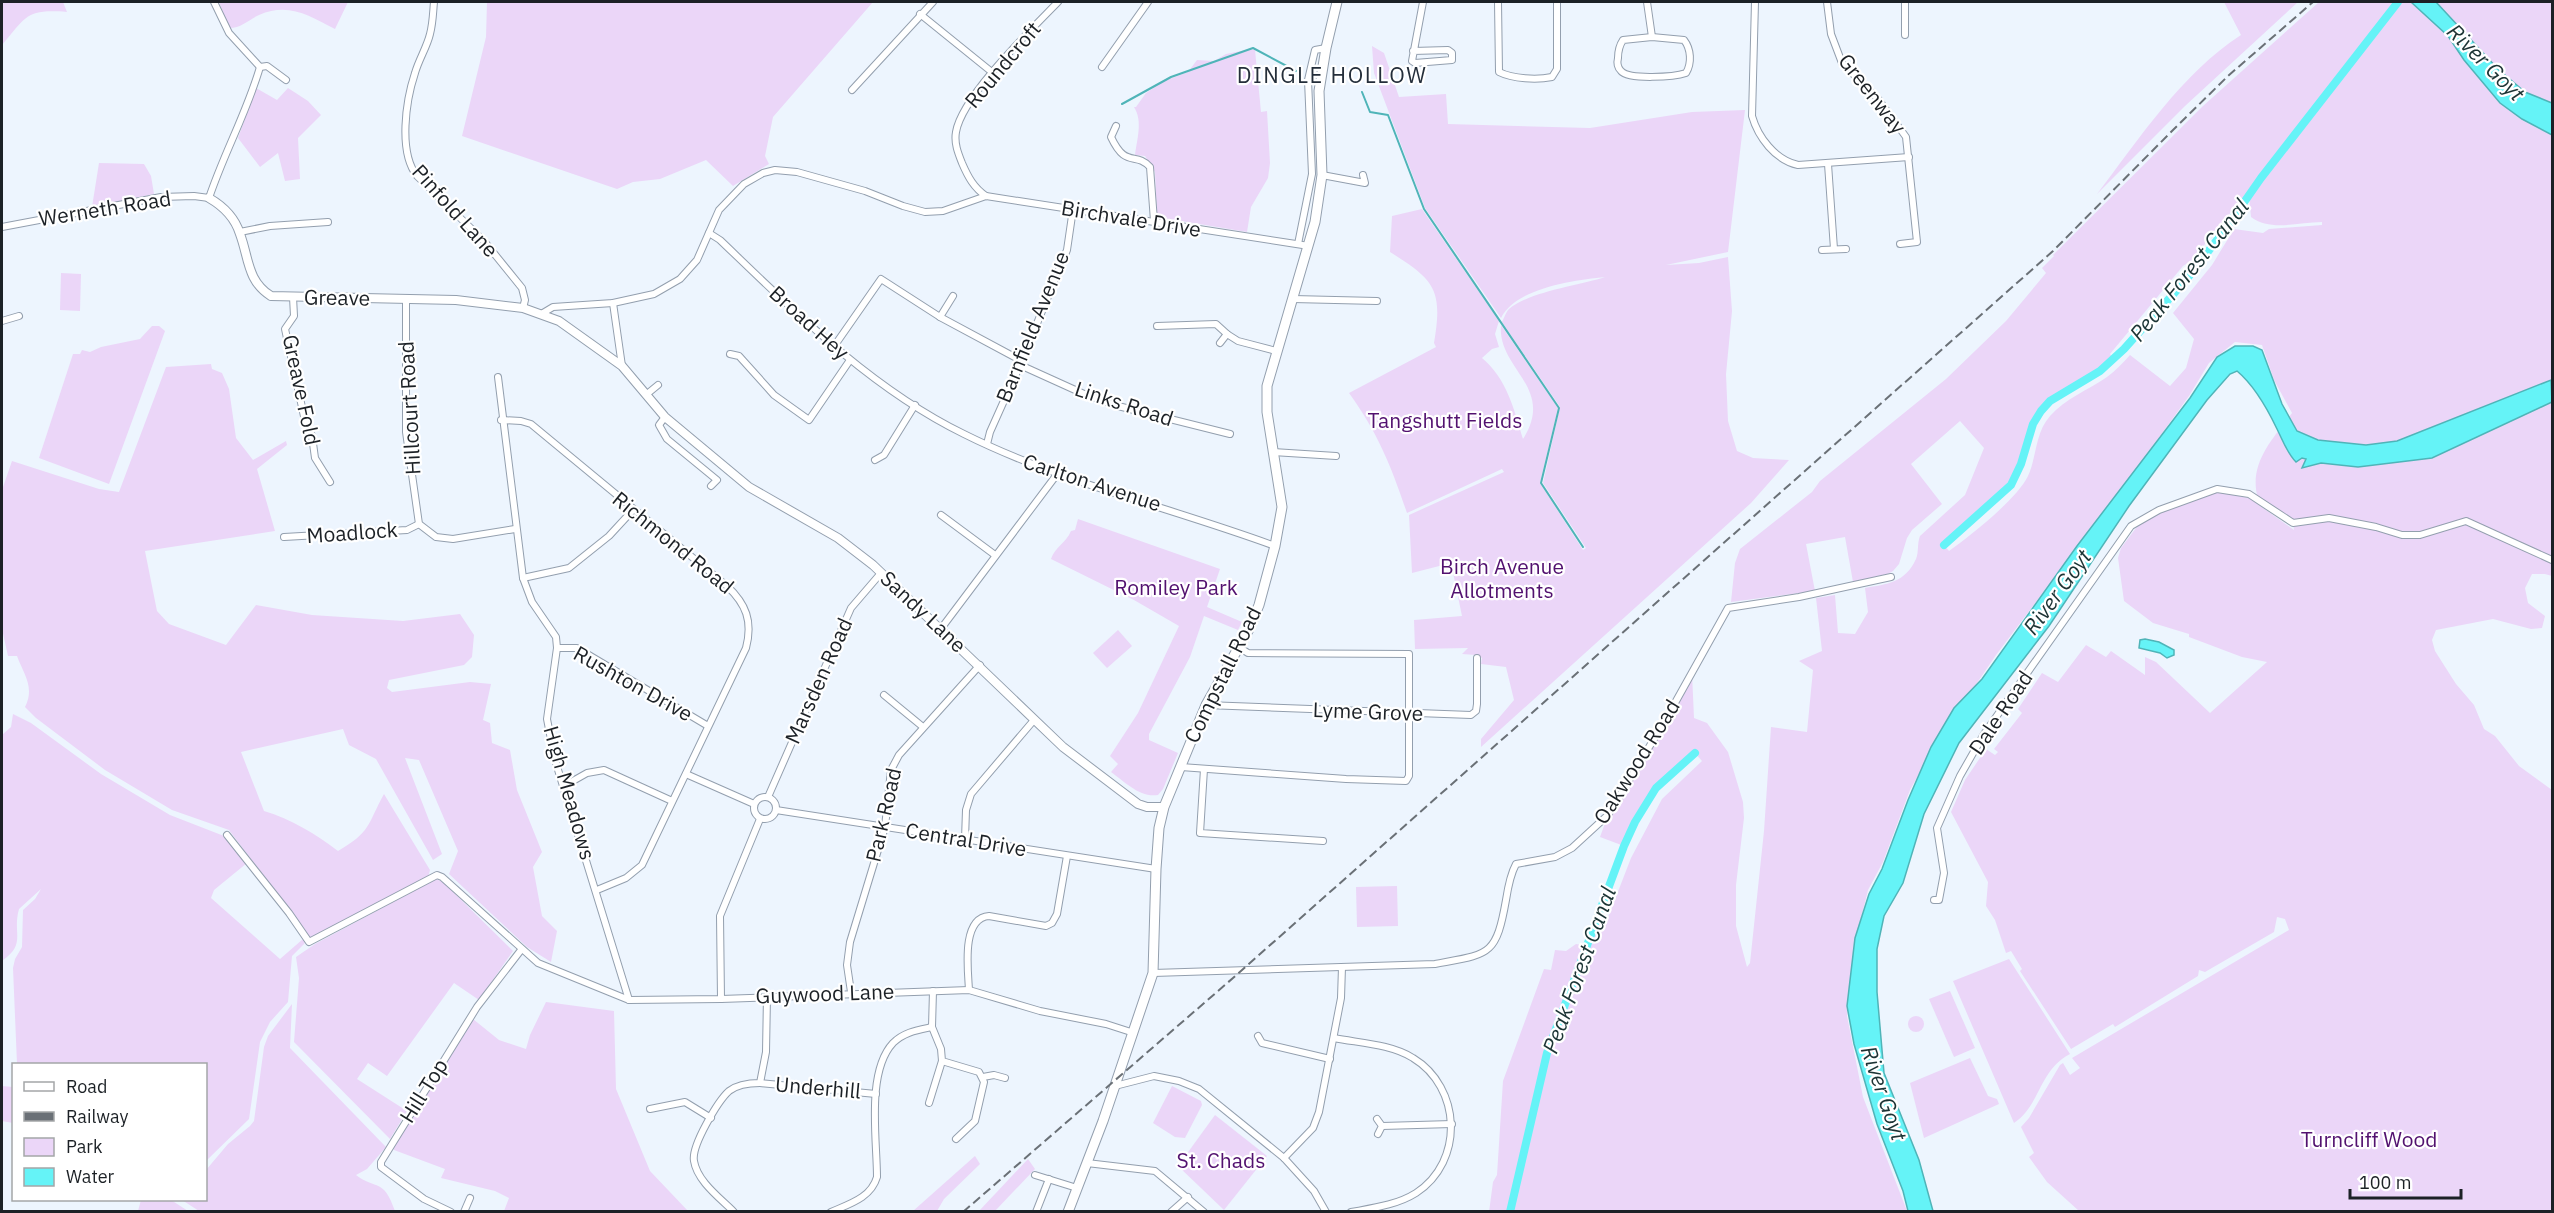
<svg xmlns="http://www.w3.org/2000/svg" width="2554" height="1213" font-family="'IBM Plex Sans',sans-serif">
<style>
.green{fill:#ebd6f8;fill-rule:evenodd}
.water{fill:#65f3f7;stroke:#4fb4b8;stroke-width:1.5}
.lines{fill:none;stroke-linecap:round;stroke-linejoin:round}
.stream{stroke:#4fb4b8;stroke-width:2}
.canal{stroke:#65f3f7;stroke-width:8}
.minor-casing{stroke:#939fae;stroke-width:8}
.tertiary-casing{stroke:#939fae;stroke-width:10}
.secondary-casing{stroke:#939fae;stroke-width:11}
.minor{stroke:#fff;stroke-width:6}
.tertiary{stroke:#fff;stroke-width:8}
.secondary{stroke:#fff;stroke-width:9}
.rail{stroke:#6a7076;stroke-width:2;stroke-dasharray:9 4.5;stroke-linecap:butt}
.labels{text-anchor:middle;stroke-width:4.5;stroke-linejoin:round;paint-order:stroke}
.street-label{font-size:21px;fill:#1c2126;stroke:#fff}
.park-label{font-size:21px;fill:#52116f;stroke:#fff}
.water-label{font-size:22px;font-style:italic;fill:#1c3435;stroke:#fff}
.neighbourhood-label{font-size:22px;letter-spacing:1.5px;fill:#242e3a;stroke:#fff}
</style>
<rect width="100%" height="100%" fill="#edf5fe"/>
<g class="green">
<path d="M2 2H63L67 12C26 9 27 16 2 45Z"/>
<path d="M219 2H348L335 29C309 16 289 2 259 15 248 20 242 28 229 28Z"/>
<path d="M487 2H873L773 117 765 156 769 164 733 186 706 160 660 179 633 182 617 189 462 136 486 37Z"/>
<path d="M2224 2H2298L2185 106 2097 194C2140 138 2181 74 2241 35Z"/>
<path d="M2319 2H2552V576L2545 574H2532L2525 588 2528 603 2545 616 2542 628 2531 629 2493 619 2436 630 2432 640 2435 651 2456 684 2474 705 2484 729 2495 736 2519 766 2552 790V1211H2079L2047 1182 2029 1157 2034 1153 2021 1127 2029 1118 2060 1065 2063 1063 2070 1075 2080 1068 2072 1058 2289 930 2285 919 2277 917 2274 932 2205 972 2199 970 2198 976 2115 1027 2113 1024 2071 1049 2020 971 2022 969 2011 951 2006 953 1995 920 1986 906 1988 882 1951 812 1965 780 1986 749 1995 755 1998 752 1994 749 2022 713 2018 709 2042 673 2058 682 2086 645 2106 657 2111 651 2145 675V657L2156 662 2210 713 2267 662 2242 657 2189 637V634L2153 623 2124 601 2118 558 2121 548 2139 524 2165 511 2218 492 2249 498 2294 530 2293 523 2258 499C2248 464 2272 440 2292 413L2274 380 2262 345 2235 342 2209 363 2189 396 2130 478 1996 655 1935 745 1910 790 1883 862 1868 890 1855 944 1847 1016 1863 1097 1907 1211 1489 1212 1493 1182 1497 1175 1503 1081 1544 969 1551 970 1555 950 1566 951 1576 944 1588 946 1597 916 1607 920 1631 858 1662 799 1702 761 1695 753 1656 788 1635 822 1624 846 1600 837 1608 815 1692 673 1694 718 1707 723 1728 752 1743 802 1744 818 1736 885V926L1747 967 1750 963 1764 831 1771 727 1807 732 1813 670 1799 661 1822 651 1816 598 1835 595 1838 633 1855 634 1868 612 1865 588C1887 584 1905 583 1916 559 1919 552 1917 543 1920 536L1965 495 1984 448 1960 421 1911 464 1942 504 1912 530 1907 538 1899 564 1893 571 1884 576 1853 582 1845 537 1806 544 1815 591 1731 602 1735 563 1740 549 1812 492 1820 481 1946 379 2006 321 2046 273 2042 268 2054 256 2053 255 2203 106ZM2249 196 2251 217C2271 232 2298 222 2322 222V225L2269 229 2263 233 2234 229 2212 265 2173 313 2194 339 2186 368 2170 386 2130 355C2123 363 2115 371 2107 377 2088 390 2065 399 2050 416 2035 433 2037 456 2028 476 2017 499 1970 536 1949 551L1944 545 2011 485 2021 464 2033 424 2041 411 2050 401 2100 371 2113 358 2110 354 2183 266 2192 260 2241 200 2243 202Z"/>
<path d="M1372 46 1384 53 1399 97 1446 94 1448 124 1590 128 1692 112 1745 110 1728 252 1666 265 1699 263 1728 257 1732 311 1726 374 1728 421 1737 451 1753 458 1789 460 1751 503 1481 747V739L1514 700 1506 667 1481 664 1482 658 1476 655 1462 654 1468 648 1415 649 1414 620 1462 616 1451 563 1412 573 1409 515 1504 472 1502 469 1407 513C1391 466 1378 433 1349 393L1436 347 1434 343C1443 290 1435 280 1390 252L1392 216 1422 209 1499 321 1495 334 1499 347 1492 349 1482 358C1507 379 1514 409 1523 439 1556 387 1497 369 1501 325L1558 408 1540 483 1583 550 1586 548 1543 483 1560 407 1502 322C1504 318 1506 312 1509 309 1528 292 1581 285 1605 277 1574 280 1516 288 1501 318L1425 208 1374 73Z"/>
<path d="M1251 49 1255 50 1261 112 1267 111 1270 163 1268 178 1251 207 1247 232 1157 217 1155 172 1145 156 1135 155C1137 139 1143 121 1134 107H1136L1146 93 1164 81 1188 72 1197 60 1214 61 1226 54Z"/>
<path d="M256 88 277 100 288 88 308 101 321 115 298 138 300 179 285 181 278 153 260 167 238 138Z"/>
<path d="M99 163 144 164 151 176 154 194 92 207Z"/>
<path d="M61 273 81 274 80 311 60 310Z"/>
<path d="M152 326H159L165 331 109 484 39 458 73 354H80L82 350 90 352 101 347 140 339Z"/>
<path d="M211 364 212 369 222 373 229 389 236 438 253 460 286 441 287 445 257 469 275 531 145 551 157 611 169 624 226 645 256 605 312 615 403 621 460 614 474 635 472 657 464 665 389 680 387 688 392 692 470 682 491 684 483 720 490 723 492 743 510 750 517 790 542 852 533 867 542 916 557 931 551 962 527 947 449 874 458 851 419 760 405 758 442 854 433 860 376 759 349 745 343 729 241 752 264 811C291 819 316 834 338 851 371 832 367 825 384 794L430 870 428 877 310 938 229 830 172 810 105 770 36 718 25 707C35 687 24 675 17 656H8L2 629V490L12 461 99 489 119 492 166 367Z"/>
<path d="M1078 519 1220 569 1207 607 1242 622 1238 630 1204 616 1190 657 1149 734V740L1178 753 1163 789 1158 795C1140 798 1125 782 1111 772L1118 764 1110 756 1138 713 1179 626 1134 600 1051 559C1055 547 1066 543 1071 531L1075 530Z"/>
<path d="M1118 630 1132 646 1107 668 1093 653Z"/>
<path d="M13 714 31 723 101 774 170 815 224 836 247 863 214 890 211 898 280 959 303 939 305 943 292 956 288 1002 270 1022 260 1042 249 1119 206 1161V1064H17L13 968 15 959 22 947 23 910 35 899 41 889 19 909C12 934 27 943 2 961V735L11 727Z"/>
<path d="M436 879 443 882 513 951 479 1000 454 983 387 1076 368 1063 357 1079 407 1111 390 1139 294 1042 299 978 296 957 315 944Z"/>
<path d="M1397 886 1398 926 1357 927 1356 887Z"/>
<path d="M2009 959 2070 1054C2038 1071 2041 1105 2014 1123L1953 981Z"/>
<path d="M1950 991 1975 1048 1954 1057 1929 999Z"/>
<path d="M546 1002 614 1011 616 1089 650 1171 688 1211H504L509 1198 495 1191 441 1178 445 1169 394 1150 393 1146 473 1019 499 1040 526 1049 530 1035Z"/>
<path d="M292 1004 290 1048 386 1147 367 1169 356 1175C377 1191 383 1177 395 1211H199L182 1200H206V1170L228 1144 250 1126 254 1121 264 1047 268 1036Z"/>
<circle cx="1916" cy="1024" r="8"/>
<path d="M1970 1058 1988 1096 1997 1099 1999 1104 1924 1138 1910 1083Z"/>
<path d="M2 1086 13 1087V1123L2 1121Z"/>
<path d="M1172 1086 1201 1101 1202 1105 1185 1138 1175 1137 1153 1123Z"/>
<path d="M1215 1115 1267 1156 1224 1210 1178 1166Z"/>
<path d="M975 1156 980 1164 944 1199 937 1211H913Z"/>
<path d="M1028 1159 1035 1169 995 1211H979Z"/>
<path d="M141 1200H171L188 1211H138Z"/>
</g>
<g class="water">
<path d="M2411 2H2436L2498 69 2525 92 2552 103V135L2522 119 2500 103 2464 60 2448 36Z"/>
<path d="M2235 346H2253L2262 350 2282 404 2297 431 2318 440 2366 445 2397 441 2551 380 2552 402 2432 458 2358 467 2321 463 2302 468 2306 459 2302 458 2296 462C2287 453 2283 441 2277 429 2267 408 2255 386 2237 371L2230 374 2207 400 2129 506 2049 626 1959 743 1924 814 1903 883 1884 916 1877 949V992L1884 1073 1919 1160 1933 1211H1908L1903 1191 1877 1124 1854 1044 1847 1006 1855 938 1869 894 1882 869 1908 800 1931 747 1954 708 1982 679 2077 546 2190 398 2217 357Z"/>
<path d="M2145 639 2159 642 2174 650V655L2167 658 2160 653 2139 648 2140 640Z"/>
</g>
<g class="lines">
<g class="stream">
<path d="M1362 92 1370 112 1388 115 1424 209 1559 408 1541 483 1583 547"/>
<path d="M1122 104 1171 77 1253 48 1296 71"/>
</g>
<g class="canal">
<path d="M1944 545 2011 485 2021 464 2033 424 2041 411 2050 401 2100 371 2124 349 2186 280 2224 231 2261 178 2398 2"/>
<path d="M1510 1212 1547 1053 1624 846 1635 822 1656 788 1695 753"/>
</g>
<defs>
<g id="minor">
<path d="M214 2 229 33 260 67"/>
<path d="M434 2C433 12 433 23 430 34 427 47 419 59 415 73 406 100 398 152 417 176L484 241 522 288 525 300 523 308"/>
<path d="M1498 2 1499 72C1513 79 1537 80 1552 77L1557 69V2"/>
<path d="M1647 2 1652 37"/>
<path d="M1755 2 1752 116C1758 137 1775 160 1798 165L1909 157"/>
<path d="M1827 2 1831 34 1842 63 1879 100 1906 137 1917 242 1900 244"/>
<path d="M1905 2V35"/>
<path d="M920 14 993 73"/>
<path d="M1652 37 1684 40C1691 49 1692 63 1686 73 1674 77 1629 80 1621 71 1617 67 1617 62 1618 58 1618 50 1619 46 1623 40Z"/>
<path d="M1413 51 1448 50 1452 53V60L1415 63 1412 61 1423 2"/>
<path d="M260 67 267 66 286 80"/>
<path d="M1102 67 1148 2"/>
<path d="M852 90 933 2"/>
<path d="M1116 126 1111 137C1126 169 1135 151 1150 167L1154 221"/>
<path d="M1828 164 1834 249"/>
<path d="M1322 175 1365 183 1363 175"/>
<path d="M986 196C974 188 968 177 962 163 958 153 954 143 956 132 962 96 1032 29 1058 2"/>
<path d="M2 227 161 197 194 196 209 198C224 153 247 112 260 67"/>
<path d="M240 232 270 226 328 222"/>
<path d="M709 233 720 240C794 311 870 388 964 434 1062 483 1172 508 1275 546"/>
<path d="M1298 244 1312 174 1308 80 1315 50 1326 48"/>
<path d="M1822 250 1846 249"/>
<path d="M293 297 294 316 285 329 305 421 312 436 315 458 330 482"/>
<path d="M406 298V432L419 524 436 537 453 539 515 529"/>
<path d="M1293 299 1377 301"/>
<path d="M613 303 622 366"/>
<path d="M543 313 553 307 613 303 654 294 680 279 697 260 719 210 744 184 763 173 775 170 797 172 865 191 903 206 925 212 943 211 986 196 1309 246"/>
<path d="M940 317 953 296"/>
<path d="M2 321 19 316"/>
<path d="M1157 326 1216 324 1227 334"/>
<path d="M1220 343 1227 334 1238 341 1276 351"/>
<path d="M835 345 881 279 940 317 1022 361"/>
<path d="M730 354 739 356 774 395 809 420 850 360"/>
<path d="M1020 365 1084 394 1118 406 1230 434"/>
<path d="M498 377 523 578 532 602 556 637 557 648 547 719 555 760 629 1000"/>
<path d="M647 394 658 385"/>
<path d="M665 417 659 425 667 439 717 480 711 486"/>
<path d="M501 420 521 421 531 424 727 586C746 604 753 621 746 648L642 865 626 878 597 890"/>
<path d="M987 444 990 432 1020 365 1067 250 1073 209"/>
<path d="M1273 452 1336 456"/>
<path d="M875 460 884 455 915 405"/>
<path d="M941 515 995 555"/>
<path d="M284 537 407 530 419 524"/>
<path d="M523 578 569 568 609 536 633 510"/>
<path d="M940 630 1058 473"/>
<path d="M557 648H577L708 726"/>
<path d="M884 695 923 727"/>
<path d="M1206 705 1471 715 1476 711 1477 704V658"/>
<path d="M1181 767 1346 779 1406 781 1409 776V654L1248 653 1240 648"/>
<path d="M1204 769 1200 833 1323 841"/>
<path d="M686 774 754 804"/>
<path d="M564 786 587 773 604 770 672 801"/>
<circle cx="765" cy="808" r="11"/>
<path d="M768 797 851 608 881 573"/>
<path d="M776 810 1156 869"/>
<path d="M227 835 289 913 309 942 437 875 442 877 538 963 629 1000 721 999 969 990 1040 1011 1106 1024 1134 1033"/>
<path d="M965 839 966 810 971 794 1034 720"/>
<path d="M1934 900H1939L1944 873 1937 828 1960 776 1984 734 2131 526 2159 510 2217 489 2249 494 2293 523 2329 518 2376 527 2402 535H2420L2466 521 2552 560"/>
<path d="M1153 973 1435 964C1489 954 1496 957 1506 900 1508 887 1510 875 1516 864L1555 857 1572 848 1608 815 1666 719 1728 608 1799 597 1891 577"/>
<path d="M969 990C968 970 961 918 989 916L1046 926 1052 923 1057 914 1067 856"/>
<path d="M933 991 932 1027 941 1049 942 1061 979 1072 984 1082 975 1121 956 1139"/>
<path d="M851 992 847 965 850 942 885 827 891 770 899 755 980 665"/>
<path d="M721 999 720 916 760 819"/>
<path d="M1258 1036 1262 1043 1330 1059"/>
<path d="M1334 1038C1359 1043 1391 1044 1413 1058 1461 1087 1465 1161 1416 1193 1397 1205 1373 1208 1351 1212"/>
<path d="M983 1077 994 1075 1005 1078"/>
<path d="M760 1083 876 1094"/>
<path d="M1115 1086 1154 1076 1179 1081 1199 1089 1284 1158 1314 1191 1326 1212"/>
<path d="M929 1103 942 1061"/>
<path d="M650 1109 685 1102 711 1118"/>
<path d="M1377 1119 1382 1126 1378 1134"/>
<path d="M1382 1126 1452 1124"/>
<path d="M1284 1158 1313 1128 1319 1112 1341 998 1342 967"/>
<path d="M1087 1163 1155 1171 1204 1212"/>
<path d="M1035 1175 1077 1188"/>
<path d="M451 1212 424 1199 381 1167V1162L477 1007 521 950"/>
<path d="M464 1212 470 1198"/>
<path d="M734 1212C720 1198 697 1181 694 1161 691 1146 718 1101 729 1091 738 1084 749 1083 760 1083L766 1052 767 996"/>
<path d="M831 1212C849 1204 871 1198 877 1177 877 1140 866 1072 893 1043 904 1032 918 1030 932 1027"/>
<path d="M1036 1212 1049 1179"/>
<path d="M1171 1212 1188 1197"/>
</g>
<path id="tertiary" d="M209 198C223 206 235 218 240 234 249 258 247 281 271 296L456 300 523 308 559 321 622 366 665 417 749 487 838 538 873 565 1063 747 1138 804 1147 807H1164"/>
<path id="secondary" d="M1068 1212 1103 1121 1153 973 1156 869 1159 828 1164 807 1206 705 1249 629 1259 605 1275 546 1282 507 1267 412V386L1315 222 1322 175 1319 91 1326 48 1337 2"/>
</defs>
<use href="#minor" class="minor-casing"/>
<use href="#tertiary" class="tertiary-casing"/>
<use href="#secondary" class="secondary-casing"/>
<use href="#minor" class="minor"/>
<use href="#tertiary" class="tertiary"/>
<use href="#secondary" class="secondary"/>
<path class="rail" d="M963 1212 1233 978 2053 251 2173 130 2228 76 2313 2"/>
</g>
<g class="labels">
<g class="street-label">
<text transform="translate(1003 65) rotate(-50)" y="7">Roundcroft</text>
<text transform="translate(1872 94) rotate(52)" y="7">Greenway</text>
<text transform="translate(105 209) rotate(-9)" y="7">Werneth Road</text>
<text transform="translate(455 211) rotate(48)" y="7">Pinfold Lane</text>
<text transform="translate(1131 219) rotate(9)" y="7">Birchvale Drive</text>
<text transform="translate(337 298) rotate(1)" y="7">Greave</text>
<text transform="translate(809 323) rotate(42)" y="7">Broad Hey</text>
<text transform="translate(1033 327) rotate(-68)" y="7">Barnfield Avenue</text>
<text transform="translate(301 390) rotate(78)" y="7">Greave Fold</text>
<text transform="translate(1124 404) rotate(18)" y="7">Links Road</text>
<text transform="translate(410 408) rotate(-93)" y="7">Hillcourt Road</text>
<text transform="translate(1092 483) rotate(18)" y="7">Carlton Avenue</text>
<text transform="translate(352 533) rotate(-4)" y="7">Moadlock</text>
<text transform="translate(673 543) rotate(39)" y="7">Richmond Road</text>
<text transform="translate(923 612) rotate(43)" y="7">Sandy Lane</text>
<text transform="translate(1223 675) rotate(-64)" y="7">Compstall Road</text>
<text transform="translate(819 681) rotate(-66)" y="7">Marsden Road</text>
<text transform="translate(633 684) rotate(29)" y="7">Rushton Drive</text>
<text transform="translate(1368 712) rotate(2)" y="7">Lyme Grove</text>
<text transform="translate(2001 713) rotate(-56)" y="7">Dale Road</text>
<text transform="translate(1637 762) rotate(-58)" y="7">Oakwood Road</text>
<text transform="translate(569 793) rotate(74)" y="7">High Meadows</text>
<text transform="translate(884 815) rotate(-77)" y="7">Park Road</text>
<text transform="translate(966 840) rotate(9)" y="7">Central Drive</text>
<text transform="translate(825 994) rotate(-2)" y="7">Guywood Lane</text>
<text transform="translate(818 1088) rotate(5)" y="7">Underhill</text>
<text transform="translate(424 1091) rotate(-58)" y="7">Hill Top</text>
</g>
<g class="park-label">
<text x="1445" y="428">Tangshutt Fields</text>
<text x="1502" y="574">Birch Avenue<tspan x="1502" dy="24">Allotments</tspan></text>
<text x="1176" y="595">Romiley Park</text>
<text x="2369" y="1147">Turncliff Wood</text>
<text x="1221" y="1168">St. Chads</text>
</g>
<g class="water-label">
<text transform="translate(2486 62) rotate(45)" y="8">River Goyt</text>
<text transform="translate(2189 270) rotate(-51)" y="8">Peak Forest Canal</text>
<text transform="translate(2057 592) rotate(-54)" y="8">River Goyt</text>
<text transform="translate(1579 970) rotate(-70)" y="8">Peak Forest Canal</text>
<text transform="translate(1884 1093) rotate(71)" y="8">River Goyt</text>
</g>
<g class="neighbourhood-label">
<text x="1332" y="83">DINGLE HOLLOW</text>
</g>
</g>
<rect width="2554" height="1213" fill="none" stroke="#1c2126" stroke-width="6"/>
<rect x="12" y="1063" width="195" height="138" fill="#ffffff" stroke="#a4a6a8" stroke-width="1.5"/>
<rect x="24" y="1082" width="30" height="9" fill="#ffffff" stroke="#a4a6a8" stroke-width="1.5"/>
<text x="66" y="1093" font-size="18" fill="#1c2126">Road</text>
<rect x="24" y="1112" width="30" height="9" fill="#6a7076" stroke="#a4a6a8" stroke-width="1.5"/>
<text x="66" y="1123" font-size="18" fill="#1c2126">Railway</text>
<rect x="24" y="1138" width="30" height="18" fill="#ebd6f8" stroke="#a4a6a8" stroke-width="1.5"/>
<text x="66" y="1153" font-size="18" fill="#1c2126">Park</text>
<rect x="24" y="1168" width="30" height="18" fill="#65f3f7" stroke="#a4a6a8" stroke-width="1.5"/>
<text x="66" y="1183" font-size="18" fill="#1c2126">Water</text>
<path d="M2350 1189v9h111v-9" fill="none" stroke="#1c2126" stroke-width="3"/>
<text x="2359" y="1189" font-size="18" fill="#1c2126" stroke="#ffffff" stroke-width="4.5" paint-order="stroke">100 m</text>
</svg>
